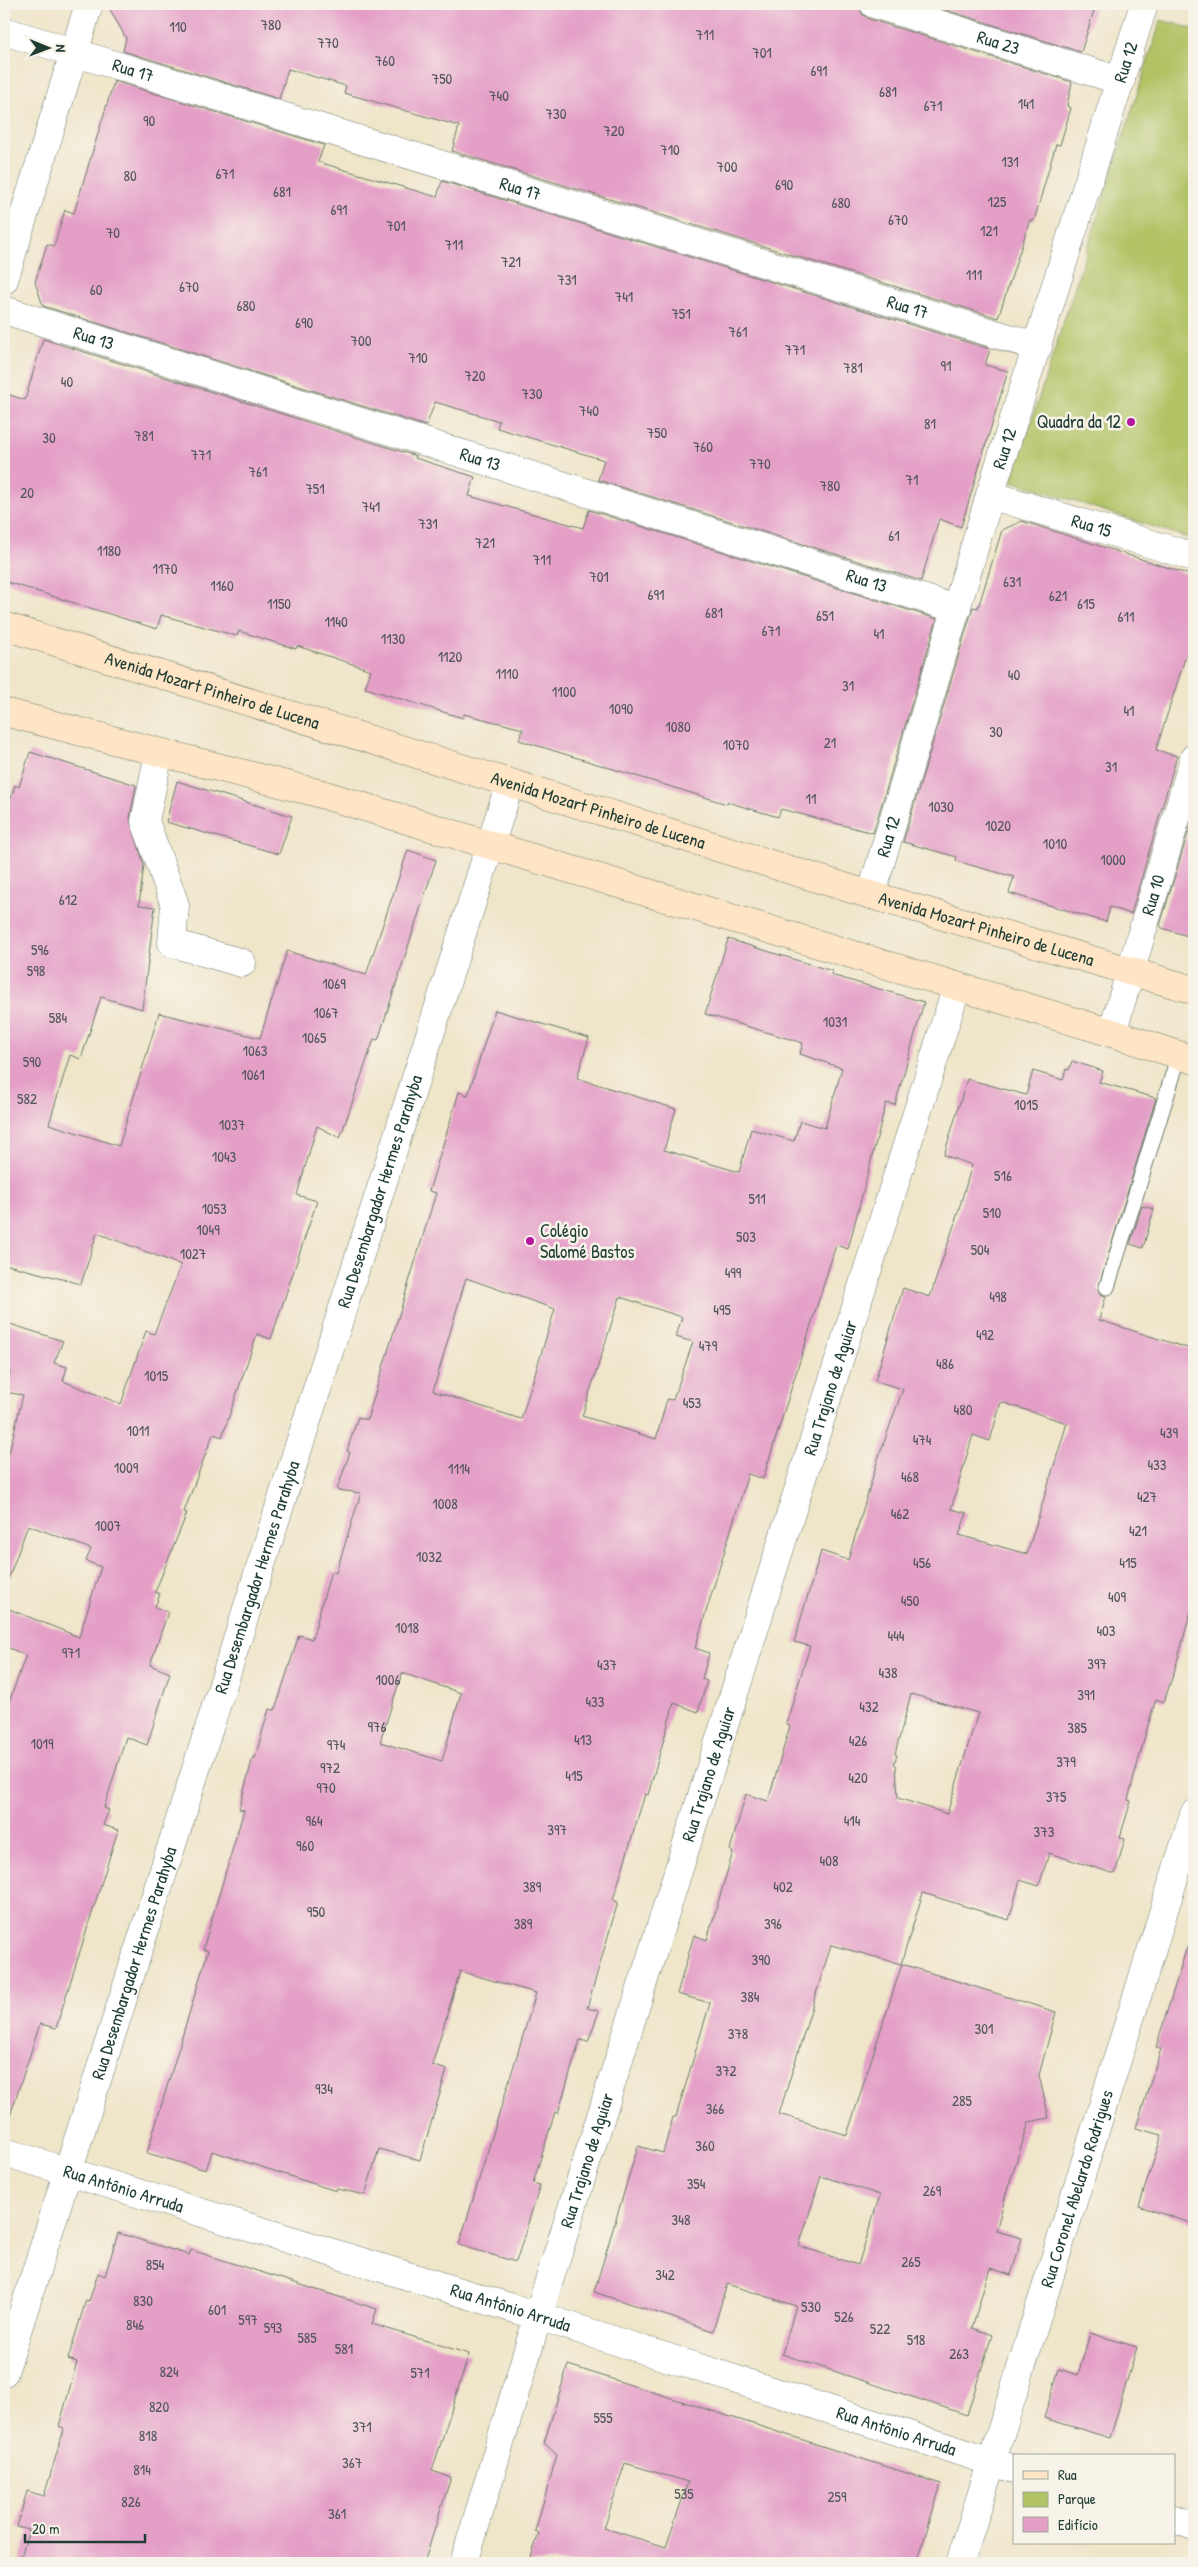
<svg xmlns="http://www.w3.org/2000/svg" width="1198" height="2567" font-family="'Patrick Hand',sans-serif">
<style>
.green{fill:#b2c366;stroke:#68804d}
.building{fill:#e49fc7;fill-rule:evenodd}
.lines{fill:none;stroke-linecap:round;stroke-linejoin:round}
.service-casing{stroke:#687868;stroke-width:17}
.minor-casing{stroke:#687868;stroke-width:29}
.tertiary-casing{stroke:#687868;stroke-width:29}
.secondary-casing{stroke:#687868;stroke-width:29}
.service{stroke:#fff;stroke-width:15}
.minor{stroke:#fff;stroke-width:28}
.tertiary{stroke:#fff;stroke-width:28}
.secondary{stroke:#fee5c5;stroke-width:28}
.poi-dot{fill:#b5179e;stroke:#f7f3e8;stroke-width:2}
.labels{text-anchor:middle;stroke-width:5;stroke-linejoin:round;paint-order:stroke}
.number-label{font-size:15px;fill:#505659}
.street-label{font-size:18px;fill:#1f3d34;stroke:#f7f3e8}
.poi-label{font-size:18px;fill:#1f3d34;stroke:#f7f3e8;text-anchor:end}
</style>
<rect width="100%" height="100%" fill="#f7f3e8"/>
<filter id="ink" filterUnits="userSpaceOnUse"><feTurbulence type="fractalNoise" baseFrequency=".02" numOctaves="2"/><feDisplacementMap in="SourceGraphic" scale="10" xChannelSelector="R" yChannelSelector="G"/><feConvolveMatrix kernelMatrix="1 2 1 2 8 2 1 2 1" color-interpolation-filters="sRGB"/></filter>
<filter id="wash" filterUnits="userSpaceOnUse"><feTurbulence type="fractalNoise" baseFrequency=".0096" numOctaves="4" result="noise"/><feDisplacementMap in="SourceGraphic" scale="20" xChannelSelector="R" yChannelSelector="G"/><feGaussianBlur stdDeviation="1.12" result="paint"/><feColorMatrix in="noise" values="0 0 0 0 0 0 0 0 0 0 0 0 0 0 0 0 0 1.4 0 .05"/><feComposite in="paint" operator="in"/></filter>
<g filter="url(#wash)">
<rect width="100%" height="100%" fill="#efe5c9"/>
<path class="green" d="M1161 20 1194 29V540L1012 481Z"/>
<g id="blocks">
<g class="building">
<path d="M107 4H859L862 14 869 19 1072 82 1067 106 1071 108 1060 145 1056 144 1034 221 1030 220 998 318 452 151 459 126 344 93 346 86 288 69 279 99 123 51 126 38Z"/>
<path d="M926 4H1096L1081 52Z"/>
<path d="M114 81 324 145 318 162 437 197 442 181 990 349 985 365 1008 371 961 527 939 519 921 581 598 480 604 460 497 428 499 421 435 402 426 426 43 306 35 282 47 244 54 246 65 210 74 213Z"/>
<path d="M43 339 416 456 415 458 475 477 469 496 583 528 589 510 937 619 873 833 781 809 778 817 727 802V804L519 740 523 729 464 714 463 718 365 688 371 670 297 646 296 649 239 631 237 636 161 615 157 629 4 581V393L25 400Z"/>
<path d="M1022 521 1194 576V657L1186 655 1156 750 1177 756 1131 914 1110 907 1106 922 1009 893 1014 877 956 861 957 857 903 842 973 607 978 608 1002 530Z"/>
<path d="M30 752 136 785 130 818 144 865 139 905 155 907 142 1009 101 997 81 1059 70 1055 49 1124 119 1146 159 1013 260 1038 287 951 366 975 408 850 436 860 378 1040 374 1039 340 1138 317 1126 297 1195 317 1201 271 1339 257 1334 222 1437 213 1434 184 1512 187 1513 155 1592 160 1594 155 1607 168 1612 150 1665 170 1673 147 1745 126 1737 104 1808 109 1810 103 1825 118 1830 56 2028 40 2024 10 2116 4 2115V1716L26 1655 4 1646V1607L79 1637 101 1567 86 1561 91 1549 28 1525 8 1580H4V1474L23 1395 4 1392 10 1372 4 1370V1322L63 1341 54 1363 67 1367 63 1381 121 1404 146 1331 154 1334 181 1265 97 1233 81 1284 4 1264V821L15 785 19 787Z"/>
<path d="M177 781 292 816 279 854 166 822Z"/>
<path d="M1191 823 1194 824V938L1162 928 1160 925Z"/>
<path d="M728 939 832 971 831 975 924 1002 895 1105 886 1103 848 1249 836 1245 763 1479 748 1474 695 1648 709 1653 702 1679 707 1681 698 1712 674 1703 648 1795 645 1794 613 1900 618 1902 587 2008 599 2011 588 2042 580 2040 558 2113 555 2112 533 2183 540 2185 516 2262 459 2245 536 1993 460 1971 432 2065 447 2070 420 2160 379 2149 365 2195 337 2189 336 2191 212 2151 206 2170 147 2153 208 1951 203 1949 244 1810 239 1809 253 1757 255 1758 269 1709 275 1710 299 1635 312 1639 331 1571 336 1573 361 1493 337 1490 350 1452 347 1451 358 1417 367 1420 436 1193 429 1191 459 1092 468 1095 495 1010 589 1038 577 1078 676 1109 664 1150 739 1172 751 1129 794 1141 800 1121 825 1128 842 1068 800 1054 803 1043 705 1014ZM466 1278 555 1309 521 1419 433 1391ZM620 1297 682 1317 676 1337 693 1342 673 1400 667 1399 656 1439 582 1416ZM402 1673 461 1693 442 1761 380 1742Z"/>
<path d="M1072 1061 1103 1071 1099 1082 1156 1098 1098 1289 1100 1294 1106 1296 1099 1320 1194 1350V1600L1175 1669 1164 1702 1156 1699 1146 1732 1128 1800 1131 1801 1120 1837 1125 1839 1115 1874 1049 1853 1039 1886 1020 1880 1009 1920 923 1893 901 1964 831 1945 779 2114 847 2135 902 1964 1056 2012 1039 2075 1049 2118 1029 2122 1006 2194 996 2231 1022 2238 1011 2275 990 2268 972 2328 992 2335 967 2415 782 2354 796 2306 727 2284 713 2331 594 2292 638 2146 663 2153 673 2117H676L710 2003 677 1994 694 1935 707 1940 733 1852 730 1850 746 1794 768 1801 790 1726 786 1724 810 1646 794 1642 821 1551 848 1560 878 1459 903 1389 875 1381 903 1288 930 1297 955 1222 972 1165 944 1155 967 1079 1026 1095 1033 1071 1063 1080 1066 1069 1069 1070ZM1001 1402 1067 1423 1027 1554 959 1535 967 1513 951 1509 973 1435 990 1441ZM911 1694 978 1713 947 1814 898 1798 896 1765 894 1764 897 1755 895 1754ZM821 2176 880 2195 858 2265 799 2246Z"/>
<path d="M1142 1206 1154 1209 1143 1248 1130 1244Z"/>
<path d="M1187 1947 1194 1948V2224L1139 2206 1162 2135 1136 2128 1161 2049 1156 2047Z"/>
<path d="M118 2233 189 2255 191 2250 377 2309 372 2324 469 2354 432 2471 451 2477 424 2563H19L29 2530 17 2527 27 2491 44 2496 64 2429 59 2427 77 2362 68 2359 86 2300 89 2301 98 2273 105 2276Z"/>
<path d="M1090 2333 1137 2347 1110 2438 1044 2418 1059 2369 1078 2375Z"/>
<path d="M568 2365 941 2484 917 2563H529L539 2533 535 2531 557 2455 544 2443ZM625 2463 688 2482 666 2547 604 2528Z"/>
</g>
</g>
</g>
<g filter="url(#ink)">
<use href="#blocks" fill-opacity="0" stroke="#687868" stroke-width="1"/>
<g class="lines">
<defs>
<path id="service" d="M1107 1287 1179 1055"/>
<g id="minor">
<path id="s1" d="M874 4 1121 81"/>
<path id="s2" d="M4 31 1038 347"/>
<path id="s3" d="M4 310 957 609"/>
<path id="s4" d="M990 495 1194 557"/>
<path d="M159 753 145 821 175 905 172 943 242 963"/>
<path id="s5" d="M871 895 990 495 1144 4"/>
<path id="s6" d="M1112 1033 1194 758"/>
<path id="s7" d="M4 2152 538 2316 1014 2469"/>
<path id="s8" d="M4 2372 510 783"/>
<path d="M1174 2519 1194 2526"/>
<path id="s9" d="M464 2563 538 2316 957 986"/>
<path id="s10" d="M960 2563 1194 1814"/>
</g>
<path id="tertiary" d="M4 280 89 4"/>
<g id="secondary">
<path id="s11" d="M4 626 871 895 1194 990"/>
<path d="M4 712 318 793 1112 1033 1194 1060"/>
</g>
</defs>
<use href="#service" class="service-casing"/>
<use href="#minor" class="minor-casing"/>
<use href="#tertiary" class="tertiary-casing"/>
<use href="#secondary" class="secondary-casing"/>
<use href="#service" class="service"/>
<use href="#minor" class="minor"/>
<use href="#tertiary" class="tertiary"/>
<use href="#secondary" class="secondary"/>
</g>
</g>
<g class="poi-dot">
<circle cx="1131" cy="422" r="5"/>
<circle cx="530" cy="1241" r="5"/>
</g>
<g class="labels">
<g class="number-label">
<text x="271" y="30">780</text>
<text x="178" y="32">110</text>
<text x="705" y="40">711</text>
<text x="328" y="48">770</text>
<text x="762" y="58">701</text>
<text x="385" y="66">760</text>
<text x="819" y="76">691</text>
<text x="442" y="84">750</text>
<text x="888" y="97">681</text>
<text x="499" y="101">740</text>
<text x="1026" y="109">141</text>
<text x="933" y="111">671</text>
<text x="556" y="119">730</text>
<text x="149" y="126">90</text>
<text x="614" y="136">720</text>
<text x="670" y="155">710</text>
<text x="1010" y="167">131</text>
<text x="727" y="172">700</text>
<text x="225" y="179">671</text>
<text x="130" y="181">80</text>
<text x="784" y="190">690</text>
<text x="282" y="197">681</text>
<text x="997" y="207">125</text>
<text x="841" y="208">680</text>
<text x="339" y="215">691</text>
<text x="898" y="225">670</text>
<text x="396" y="231">701</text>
<text x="989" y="236">121</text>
<text x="113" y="238">70</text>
<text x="454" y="250">711</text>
<text x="511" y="267">721</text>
<text x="974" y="280">111</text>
<text x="567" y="285">731</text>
<text x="189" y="292">670</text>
<text x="96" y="295">60</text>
<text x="624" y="302">741</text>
<text x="246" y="311">680</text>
<text x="681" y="319">751</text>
<text x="304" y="328">690</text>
<text x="738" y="337">761</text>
<text x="361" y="346">700</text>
<text x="795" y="355">771</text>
<text x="418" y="363">710</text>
<text x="946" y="371">91</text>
<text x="853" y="373">781</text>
<text x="475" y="381">720</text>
<text x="67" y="387">40</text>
<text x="532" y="399">730</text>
<text x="589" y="416">740</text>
<text x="930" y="429">81</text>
<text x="657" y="438">750</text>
<text x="144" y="441">781</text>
<text x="49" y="443">30</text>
<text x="703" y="452">760</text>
<text x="201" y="460">771</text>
<text x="760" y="469">770</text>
<text x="258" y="477">761</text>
<text x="912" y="485">71</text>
<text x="830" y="491">780</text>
<text x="315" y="494">751</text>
<text x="27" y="498">20</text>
<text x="371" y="512">741</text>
<text x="428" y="529">731</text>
<text x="894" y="541">61</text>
<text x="485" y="548">721</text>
<text x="109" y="556">1180</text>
<text x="542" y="565">711</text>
<text x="165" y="574">1170</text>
<text x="599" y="582">701</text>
<text x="1012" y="587">631</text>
<text x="222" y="591">1160</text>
<text x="656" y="600">691</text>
<text x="1058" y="601">621</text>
<text x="279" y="609">1150</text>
<text x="1086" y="609">615</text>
<text x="714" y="618">681</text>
<text x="825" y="621">651</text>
<text x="1126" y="622">611</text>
<text x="336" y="627">1140</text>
<text x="771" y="636">671</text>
<text x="879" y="639">41</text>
<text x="393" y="644">1130</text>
<text x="450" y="662">1120</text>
<text x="507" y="679">1110</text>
<text x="1014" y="680">40</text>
<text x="848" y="691">31</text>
<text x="564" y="697">1100</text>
<text x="621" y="714">1090</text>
<text x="1129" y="716">41</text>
<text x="678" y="732">1080</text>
<text x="996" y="737">30</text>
<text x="830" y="748">21</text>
<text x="736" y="750">1070</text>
<text x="1111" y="772">31</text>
<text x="811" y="804">11</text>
<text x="941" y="812">1030</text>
<text x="998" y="831">1020</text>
<text x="1055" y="849">1010</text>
<text x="1113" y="865">1000</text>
<text x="68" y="905">612</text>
<text x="40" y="955">596</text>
<text x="36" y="976">598</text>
<text x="334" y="989">1069</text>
<text x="326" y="1018">1067</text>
<text x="58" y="1023">584</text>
<text x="835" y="1027">1031</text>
<text x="314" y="1043">1065</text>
<text x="255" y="1056">1063</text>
<text x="32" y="1067">590</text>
<text x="253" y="1080">1061</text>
<text x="27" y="1104">582</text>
<text x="1026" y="1110">1015</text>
<text x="232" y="1130">1037</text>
<text x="224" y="1162">1043</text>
<text x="1003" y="1181">516</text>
<text x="757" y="1204">511</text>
<text x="214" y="1214">1053</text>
<text x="992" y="1218">510</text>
<text x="208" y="1235">1049</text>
<text x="746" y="1242">503</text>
<text x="980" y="1255">504</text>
<text x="193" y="1259">1027</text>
<text x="733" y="1278">499</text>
<text x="998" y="1302">498</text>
<text x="722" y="1315">495</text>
<text x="985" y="1340">492</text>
<text x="708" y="1351">479</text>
<text x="945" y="1369">486</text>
<text x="156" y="1381">1015</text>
<text x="692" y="1408">453</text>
<text x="963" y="1415">480</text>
<text x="138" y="1436">1011</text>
<text x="1169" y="1438">439</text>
<text x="922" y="1445">474</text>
<text x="1157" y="1470">433</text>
<text x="126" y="1473">1009</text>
<text x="459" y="1474">1114</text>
<text x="910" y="1482">468</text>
<text x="1147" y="1502">427</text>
<text x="445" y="1509">1008</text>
<text x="900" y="1519">462</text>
<text x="108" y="1531">1007</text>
<text x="1138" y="1536">421</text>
<text x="429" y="1562">1032</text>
<text x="922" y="1568">456</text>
<text x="1128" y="1568">415</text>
<text x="1117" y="1602">409</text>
<text x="910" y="1606">450</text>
<text x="407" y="1633">1018</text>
<text x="1106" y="1636">403</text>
<text x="896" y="1641">444</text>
<text x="71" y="1658">971</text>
<text x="1097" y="1669">397</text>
<text x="607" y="1670">437</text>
<text x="888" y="1678">438</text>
<text x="388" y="1685">1006</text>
<text x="1086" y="1700">391</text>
<text x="595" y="1707">433</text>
<text x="869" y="1712">432</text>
<text x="377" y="1732">976</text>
<text x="1077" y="1733">385</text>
<text x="583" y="1745">413</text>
<text x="858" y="1746">426</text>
<text x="42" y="1749">1019</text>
<text x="336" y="1750">974</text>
<text x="1066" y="1767">379</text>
<text x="330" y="1773">972</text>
<text x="574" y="1781">415</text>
<text x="858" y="1783">420</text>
<text x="326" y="1793">970</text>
<text x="1056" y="1802">375</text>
<text x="314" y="1826">964</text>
<text x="852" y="1826">414</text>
<text x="557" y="1835">397</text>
<text x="1044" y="1837">373</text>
<text x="305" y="1851">960</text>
<text x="829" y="1866">408</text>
<text x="532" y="1892">389</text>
<text x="783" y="1892">402</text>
<text x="316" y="1917">950</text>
<text x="523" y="1929">389</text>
<text x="773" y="1929">396</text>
<text x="761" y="1965">390</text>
<text x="750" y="2002">384</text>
<text x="984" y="2034">301</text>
<text x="738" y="2039">378</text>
<text x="726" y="2076">372</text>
<text x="324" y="2094">934</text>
<text x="962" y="2106">285</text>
<text x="715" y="2114">366</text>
<text x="705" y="2151">360</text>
<text x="696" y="2189">354</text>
<text x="932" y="2196">269</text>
<text x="681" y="2225">348</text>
<text x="911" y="2267">265</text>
<text x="155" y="2270">854</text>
<text x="665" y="2280">342</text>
<text x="143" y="2306">830</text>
<text x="811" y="2312">530</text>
<text x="217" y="2315">601</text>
<text x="844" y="2322">526</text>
<text x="248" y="2325">597</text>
<text x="135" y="2330">846</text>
<text x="273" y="2333">593</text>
<text x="880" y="2334">522</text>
<text x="307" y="2343">585</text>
<text x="916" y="2345">518</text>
<text x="344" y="2354">581</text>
<text x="959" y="2359">263</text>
<text x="169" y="2377">824</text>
<text x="420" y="2378">571</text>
<text x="159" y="2412">820</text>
<text x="603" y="2423">555</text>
<text x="362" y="2432">371</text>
<text x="148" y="2441">818</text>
<text x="352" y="2468">367</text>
<text x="142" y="2475">814</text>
<text x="684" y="2499">535</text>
<text x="837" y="2502">259</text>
<text x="131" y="2507">826</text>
<text x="337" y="2519">361</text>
</g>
<g class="street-label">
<text dy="6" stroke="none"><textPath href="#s1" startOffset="130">Rua 23</textPath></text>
<text dy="6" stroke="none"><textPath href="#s5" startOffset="871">Rua 12</textPath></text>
<text dy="6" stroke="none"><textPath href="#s2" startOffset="135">Rua 17</textPath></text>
<text dy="6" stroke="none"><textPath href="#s2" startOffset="540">Rua 17</textPath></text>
<text dy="6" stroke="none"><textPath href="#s2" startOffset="945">Rua 17</textPath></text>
<text dy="6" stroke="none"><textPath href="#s3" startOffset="94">Rua 13</textPath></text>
<text dy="6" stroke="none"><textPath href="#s5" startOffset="466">Rua 12</textPath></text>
<text dy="6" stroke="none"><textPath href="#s3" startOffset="499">Rua 13</textPath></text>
<text dy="6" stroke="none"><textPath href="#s4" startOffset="106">Rua 15</textPath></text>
<text dy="6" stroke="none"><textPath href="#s3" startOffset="904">Rua 13</textPath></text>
<text dy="6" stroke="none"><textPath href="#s11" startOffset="218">Avenida Mozart Pinheiro de Lucena</textPath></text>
<text dy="6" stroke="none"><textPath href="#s11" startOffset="622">Avenida Mozart Pinheiro de Lucena</textPath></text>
<text dy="6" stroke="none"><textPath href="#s5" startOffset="61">Rua 12</textPath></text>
<text dy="6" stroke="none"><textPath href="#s6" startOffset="144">Rua 10</textPath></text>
<text dy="6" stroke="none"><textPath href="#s11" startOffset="1028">Avenida Mozart Pinheiro de Lucena</textPath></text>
<text dy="6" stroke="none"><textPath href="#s8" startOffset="1239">Rua Desembargador Hermes Parahyba</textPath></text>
<text dy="6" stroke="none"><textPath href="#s9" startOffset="1231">Rua Trajano de Aguiar</textPath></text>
<text dy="6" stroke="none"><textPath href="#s8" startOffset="834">Rua Desembargador Hermes Parahyba</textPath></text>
<text dy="6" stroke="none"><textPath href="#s9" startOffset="826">Rua Trajano de Aguiar</textPath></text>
<text dy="6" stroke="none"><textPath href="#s8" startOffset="429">Rua Desembargador Hermes Parahyba</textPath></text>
<text dy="6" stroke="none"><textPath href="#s9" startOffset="421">Rua Trajano de Aguiar</textPath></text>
<text dy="6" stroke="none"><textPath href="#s7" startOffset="125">Rua Antônio Arruda</textPath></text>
<text dy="6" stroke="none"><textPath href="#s10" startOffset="392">Rua Coronel Abelardo Rodrigues</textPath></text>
<text dy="6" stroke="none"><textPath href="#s7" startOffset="530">Rua Antônio Arruda</textPath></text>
<text dy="6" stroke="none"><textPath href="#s7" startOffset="935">Rua Antônio Arruda</textPath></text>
</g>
<g class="poi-label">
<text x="1121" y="428">Quadra da 12</text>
<text x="540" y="1237" text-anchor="start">Colégio<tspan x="540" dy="21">Salomé Bastos</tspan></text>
</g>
</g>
<rect width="1198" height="2567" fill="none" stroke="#f7f3e8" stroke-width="20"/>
<rect x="1013" y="2454" width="162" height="90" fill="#f7f3e8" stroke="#a1aaa0"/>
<rect x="1023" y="2471" width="25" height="8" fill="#fee5c5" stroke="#a1aaa0"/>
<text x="1058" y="2480" font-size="15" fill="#1f3d34">Rua</text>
<rect x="1023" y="2492" width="25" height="15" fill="#b2c366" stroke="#a1aaa0"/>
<text x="1058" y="2504" font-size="15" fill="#1f3d34">Parque</text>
<rect x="1023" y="2517" width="25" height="15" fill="#e49fc7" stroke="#a1aaa0"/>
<text x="1058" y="2530" font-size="15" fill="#1f3d34">Edifício</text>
<g transform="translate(48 48) rotate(91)" stroke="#f7f3e8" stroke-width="4" paint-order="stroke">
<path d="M0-4L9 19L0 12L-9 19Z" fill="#1f3d34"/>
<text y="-8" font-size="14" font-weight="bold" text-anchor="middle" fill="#1f3d34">N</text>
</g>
<path d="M25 2534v8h120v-8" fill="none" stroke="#1f3d34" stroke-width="2.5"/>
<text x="32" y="2534" font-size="15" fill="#1f3d34" stroke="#f7f3e8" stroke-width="4" paint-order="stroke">20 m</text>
</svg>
